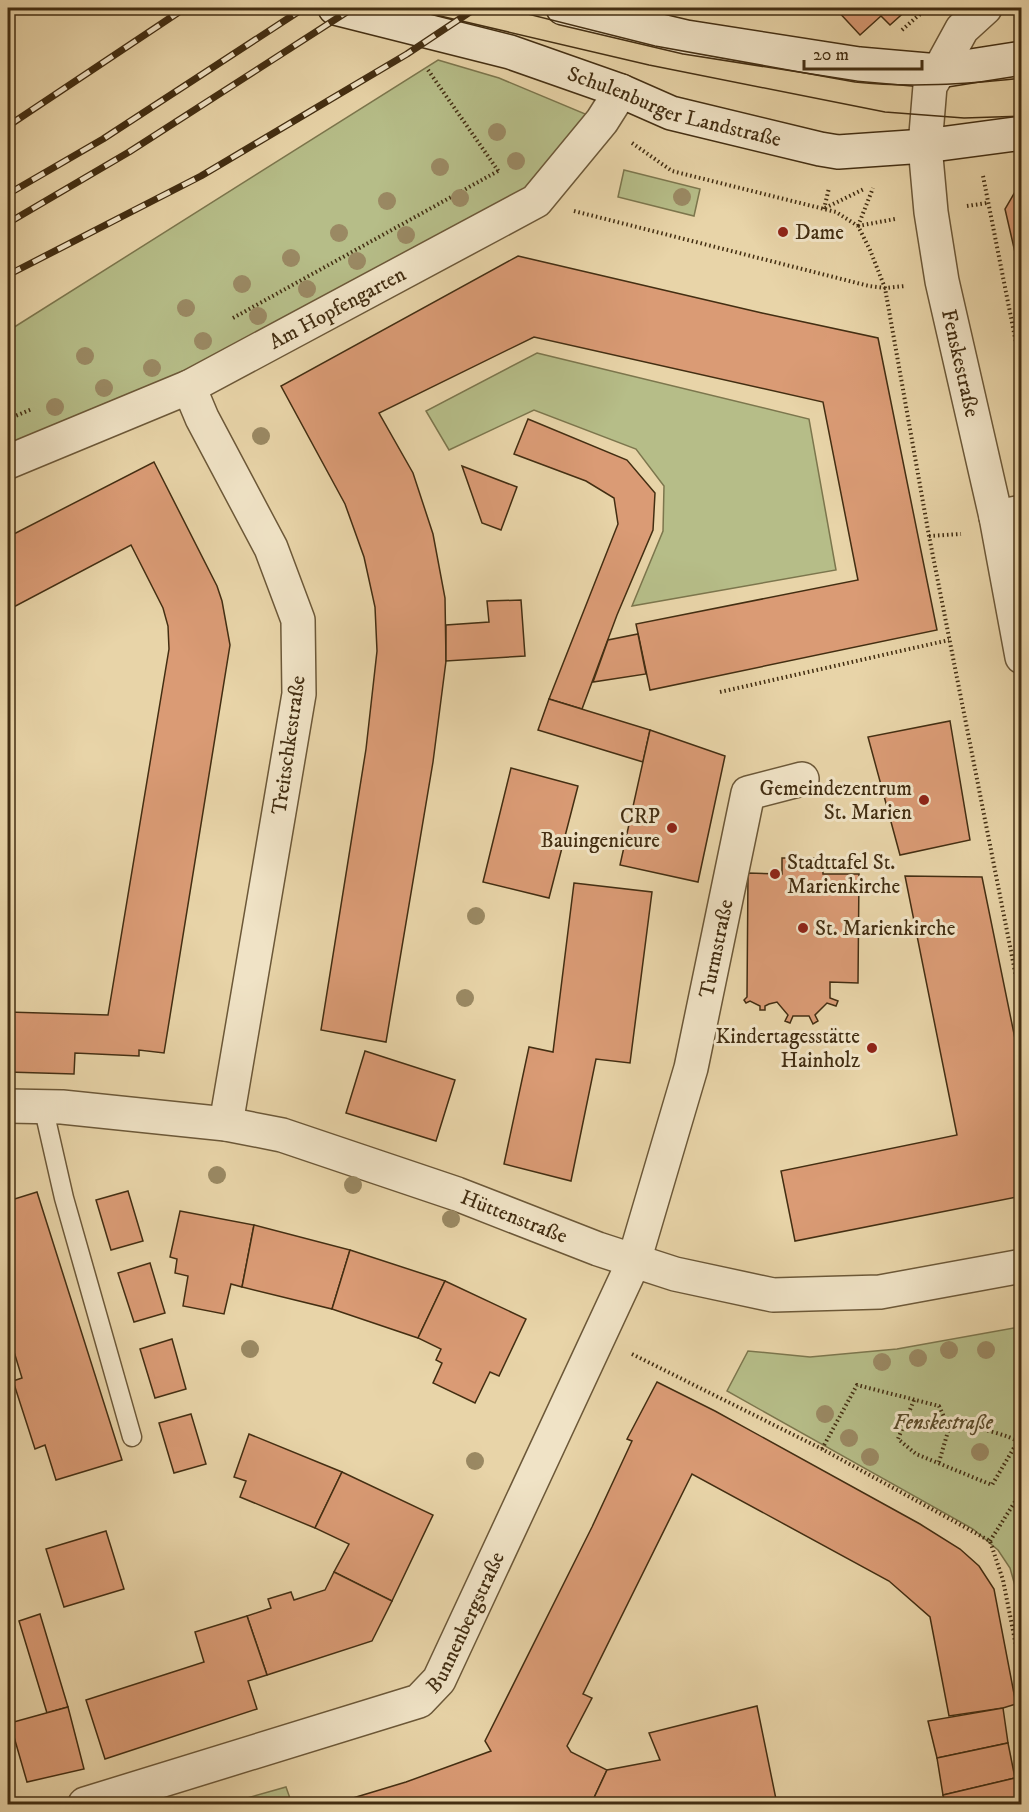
<svg xmlns="http://www.w3.org/2000/svg" width="1029" height="1812" font-family="'IM FELL DW Pica',serif">
<style>
.green{fill:#b6bd88;stroke:#7c764d;stroke-width:1.5}
.building{fill:#da9b75;stroke:#432e12;stroke-width:1.5}
.lines{fill:none;stroke-linecap:round;stroke-linejoin:round}
.service-casing{stroke:#6c5838;stroke-width:21}
.minor-casing{stroke:#6c5838;stroke-width:36}
.tertiary-casing{stroke:#6c5838;stroke-width:36}
.secondary-casing{stroke:#432e12;stroke-width:36}
.path{stroke:#432e12;stroke-width:4;stroke-dasharray:1.5 3;stroke-linecap:butt}
.service{stroke:#f0e3c6;stroke-width:18}
.minor{stroke:#f0e3c6;stroke-width:33}
.tertiary{stroke:#f0e3c6;stroke-width:33}
.secondary{stroke:#f0e3c6;stroke-width:33}
.tram{stroke:#432e12;stroke-width:1.5}
.rail-casing{stroke:#432e12;stroke-width:7}
.rail{stroke:#f0e3c6;stroke-width:4.5;stroke-dasharray:14;stroke-linecap:butt}
.tree{fill:#9a8963}
.poi-dot{fill:#8f2418;stroke:#f0e3c6;stroke-width:2}
.labels{text-anchor:middle;stroke-width:6;stroke-linejoin:round;paint-order:stroke}
.street-label{font-size:21px;fill:#432e12;stroke:#f0e3c6}
.poi-label{font-size:21px;fill:#432e12;stroke:#f0e3c6;text-anchor:start}
.park-label{font-size:21px;font-style:italic;fill:#5a4b2a;stroke:#f0e3c6}
</style>
<rect width="100%" height="100%" fill="#e8d4a8"/>
<filter id="stains"><feTurbulence type="fractalNoise" baseFrequency=".00333" numOctaves="4"/><feColorMatrix values="0 0 0 0 .2 0 0 0 0 .09 0 0 0 0 .02 0 0 0 .5 -.17"/></filter>
<radialGradient id="worn" r=".72"><stop offset=".6" stop-color="#630" stop-opacity="0"/><stop offset="1" stop-color="#630" stop-opacity=".3"/></radialGradient>
<g class="green">
<path d="M438 60 499 78 602 121 536 201 8 462V331Z"/>
<path d="M624 170 700 189 694 216 618 197Z"/>
<path d="M537 353 809 419 836 570 632 606 663 531 664 486 636 449 534 410 449 450 426 411Z"/>
<path d="M1020 1327 1022 1328 1021 1607 1010 1568 998 1550 973 1529 727 1391 748 1351 810 1357 897 1349Z"/>
<path d="M286 1787 292 1804H226Z"/>
</g>
<g class="building">
<path d="M835 8H909L890 25 881 16 860 35Z"/>
<path d="M1022 180V273L1020 274 1005 209Z"/>
<path d="M518 256 762 313 878 338 937 630 650 690 636 624 858 580 823 402 534 337 379 413 413 473 433 534 445 598 446 661 433 762 386 1042 321 1030 366 749 377 651 375 607 364 557 345 504 281 386Z"/>
<path d="M528 419 627 460 655 493 653 530 617 615 582 709 549 699 618 524 614 498 586 481 514 454Z"/>
<path d="M154 462 217 586 222 601 230 645 164 1053 139 1050V1056L75 1053 74 1074 8 1072V1012L108 1015 169 649 168 626 163 608 131 545 8 610V537Z"/>
<path d="M462 466 517 487 501 530 482 523Z"/>
<path d="M521 600 525 656 446 661V625L489 622 487 601Z"/>
<path d="M638 634 646 674 593 682 608 640Z"/>
<path d="M549 699 650 730 643 762 538 730Z"/>
<path d="M950 721 970 840 900 855 868 737Z"/>
<path d="M650 730 725 756 698 882 620 865Z"/>
<path d="M511 768 578 786 549 898 483 882Z"/>
<path d="M782 858H823V874H859L858 983 830 982V998L838 1001 836 1006 827 1003 815 1015 818 1021 813 1024 809 1016H793L790 1023 785 1021 788 1015 777 1002 769 1004 765 1006V1010H760V1006L750 1001 746 1003 744 1000 747 997 748 873 782 874Z"/>
<path d="M905 876 982 877 1022 1073V1196L795 1241 781 1171 957 1135Z"/>
<path d="M574 883 652 892 630 1063 596 1059 571 1181 504 1164 529 1047 553 1052Z"/>
<path d="M365 1051 455 1080 436 1141 346 1113Z"/>
<path d="M128 1191 143 1241 111 1250 96 1200Z"/>
<path d="M37 1192 122 1460 56 1480 45 1445 35 1449 13 1381 22 1378 8 1332V1201Z"/>
<path d="M180 1211 254 1225 242 1287 231 1284 224 1314 183 1306 188 1276 175 1273 177 1259 170 1257Z"/>
<path d="M254 1225 350 1250 332 1309 242 1287Z"/>
<path d="M350 1250 445 1281 418 1338 332 1309Z"/>
<path d="M150 1263 165 1313 134 1322 118 1273Z"/>
<path d="M445 1281 526 1319 499 1376 490 1372 475 1403 433 1383 442 1363 436 1360 441 1349 418 1338Z"/>
<path d="M172 1339 186 1389 155 1398 140 1349Z"/>
<path d="M657 1382 715 1411 920 1524 960 1549 979 1566 994 1589 1016 1704 1003 1708 949 1716 930 1617 889 1581 692 1474 583 1694 592 1698 567 1746 571 1752 607 1770 591 1804H333L406 1782 491 1751 485 1741 592 1527 632 1441 627 1439Z"/>
<path d="M191 1414 206 1464 174 1473 159 1423Z"/>
<path d="M249 1434 342 1472 315 1528 240 1497 246 1481 234 1477Z"/>
<path d="M342 1472 433 1515 392 1601 334 1572 349 1544 315 1528Z"/>
<path d="M106 1531 124 1589 64 1607 46 1549Z"/>
<path d="M334 1572 392 1601 372 1641 267 1675 247 1616 271 1608 268 1599 291 1592 294 1600 325 1590Z"/>
<path d="M40 1614 68 1707 47 1713 19 1621Z"/>
<path d="M247 1616 267 1675 248 1681 257 1709 105 1759 86 1700 204 1662 195 1632Z"/>
<path d="M8 1636 12 1654 8 1655Z"/>
<path d="M757 1706 777 1804H594L593 1800 607 1770 660 1760 649 1733Z"/>
<path d="M68 1707 84 1769 27 1782 10 1723Z"/>
<path d="M1003 1708 1008 1743 937 1758 928 1721Z"/>
<path d="M1008 1743 1015 1778 943 1795 937 1758Z"/>
<path d="M1015 1778 1020 1804H945L943 1795Z"/>
</g>
<g class="lines">
<defs>
<path id="service" d="M43 1106 64 1198 132 1437"/>
<g id="minor">
<path d="M939 71 962 29 985 8"/>
<path d="M189 387 202 418 271 548 298 620 299 694 226 1124"/>
<path id="s1" d="M8 462 189 387 536 201 602 121 621 91"/>
<path d="M996 517 1022 512"/>
<path id="s2" d="M8 1106 62 1107 226 1124 282 1135 457 1194 598 1249 675 1274 773 1295 880 1292 1022 1266"/>
<path id="s3" d="M85 1804 419 1701 439 1680 634 1261 691 1068 748 793 802 779"/>
</g>
<g id="tertiary">
<path id="s4" d="M939 71 930 86 925 146 931 212 942 281 996 517 1022 657"/>
</g>
<g id="secondary">
<path id="s5" d="M335 8 510 52 621 91 671 113 820 149 838 152 925 146 1022 133"/>
<path d="M563 8 686 37 859 64 939 71 1022 58"/>
</g>
</defs>
<use href="#service" class="service-casing"/>
<use href="#minor" class="minor-casing"/>
<use href="#tertiary" class="tertiary-casing"/>
<use href="#secondary" class="secondary-casing"/>
<g class="path">
<path d="M284 8 298 11"/>
<path d="M902 30 927 8"/>
<path d="M428 70 499 172"/>
<path d="M632 143 672 171 836 212 858 226 870 250 885 288 929 536 1022 1007"/>
<path d="M983 176 1022 373"/>
<path d="M967 206 987 203"/>
<path d="M825 208 864 189"/>
<path d="M824 209 829 188"/>
<path d="M574 211 869 286 885 288 905 286"/>
<path d="M858 226 873 188"/>
<path d="M858 226 895 219"/>
<path d="M233 318 498 171"/>
<path d="M8 419 32 409"/>
<path d="M929 536 961 534"/>
<path d="M720 692 949 640"/>
<path d="M632 1354 822 1449 990 1541 1003 1580 1022 1676"/>
<path d="M914 1400 898 1439 916 1454 992 1485 1018 1441"/>
<path d="M949 1428 960 1423C978 1429 1009 1434 1022 1444"/>
<path d="M822 1449 857 1385 939 1406 949 1428 939 1462"/>
<path d="M990 1541 1018 1497 1022 1495"/>
</g>
<use href="#service" class="service"/>
<use href="#minor" class="minor"/>
<use href="#tertiary" class="tertiary"/>
<use href="#secondary" class="secondary"/>
<g class="tram">
<path d="M406 8 649 65 885 112 964 118 1022 116"/>
<path d="M504 8 655 46 855 82C911 88 965 84 1022 78"/>
</g>
<defs>
<g id="rail">
<path d="M8 126 185 8"/>
<path d="M8 194 103 139 304 8"/>
<path d="M8 223 129 152 353 8"/>
<path d="M8 275 201 176 407 54 476 8"/>
</g>
</defs>
<use href="#rail" class="rail-casing"/>
<use href="#rail" class="rail"/>
</g>
<g class="tree">
<circle cx="497" cy="132" r="9"/>
<circle cx="516" cy="161" r="9"/>
<circle cx="440" cy="167" r="9"/>
<circle cx="682" cy="197" r="9"/>
<circle cx="460" cy="198" r="9"/>
<circle cx="387" cy="201" r="9"/>
<circle cx="339" cy="233" r="9"/>
<circle cx="406" cy="235" r="9"/>
<circle cx="291" cy="258" r="9"/>
<circle cx="357" cy="261" r="9"/>
<circle cx="242" cy="284" r="9"/>
<circle cx="307" cy="289" r="9"/>
<circle cx="186" cy="308" r="9"/>
<circle cx="258" cy="316" r="9"/>
<circle cx="203" cy="341" r="9"/>
<circle cx="85" cy="356" r="9"/>
<circle cx="152" cy="368" r="9"/>
<circle cx="104" cy="388" r="9"/>
<circle cx="55" cy="407" r="9"/>
<circle cx="261" cy="436" r="9"/>
<circle cx="476" cy="916" r="9"/>
<circle cx="465" cy="998" r="9"/>
<circle cx="217" cy="1175" r="9"/>
<circle cx="353" cy="1185" r="9"/>
<circle cx="451" cy="1219" r="9"/>
<circle cx="250" cy="1349" r="9"/>
<circle cx="949" cy="1350" r="9"/>
<circle cx="986" cy="1350" r="9"/>
<circle cx="918" cy="1358" r="9"/>
<circle cx="882" cy="1362" r="9"/>
<circle cx="825" cy="1414" r="9"/>
<circle cx="849" cy="1438" r="9"/>
<circle cx="980" cy="1452" r="9"/>
<circle cx="870" cy="1457" r="9"/>
<circle cx="475" cy="1461" r="9"/>
</g>
<g class="poi-dot">
<circle cx="783" cy="232" r="6"/>
<circle cx="924" cy="800" r="6"/>
<circle cx="672" cy="828" r="6"/>
<circle cx="775" cy="874" r="6"/>
<circle cx="803" cy="928" r="6"/>
<circle cx="872" cy="1048" r="6"/>
</g>
<g class="labels">
<g class="street-label">
<text dy="7" stroke="none"><textPath href="#s5" startOffset="354">Schulenburger Landstraße</textPath></text>
<text dy="7" stroke="none"><textPath href="#s1" startOffset="364">Am Hopfengarten</textPath></text>
<text dy="7" stroke="none"><textPath href="#s4" startOffset="298">Fenskestraße</textPath></text>
<text transform="translate(288 745) rotate(-82)" y="7">Treitschkestraße</text>
<text dy="7" stroke="none"><textPath href="#s3" startOffset="1164">Turmstraße</textPath></text>
<text dy="7" stroke="none"><textPath href="#s2" startOffset="522">Hüttenstraße</textPath></text>
<text dy="7" stroke="none"><textPath href="#s3" startOffset="442">Bunnenbergstraße</textPath></text>
</g>
<g class="poi-label">
<text x="795" y="239">Dame</text>
<text x="912" y="795" text-anchor="end">Gemeindezentrum<tspan x="912" dy="24">St. Marien</tspan></text>
<text x="660" y="823" text-anchor="end">CRP<tspan x="660" dy="24">Bauingenieure</tspan></text>
<text x="787" y="869">Stadttafel St.<tspan x="787" dy="24">Marienkirche</tspan></text>
<text x="815" y="935">St. Marienkirche</text>
<text x="860" y="1043" text-anchor="end">Kindertagesstätte<tspan x="860" dy="24">Hainholz</tspan></text>
</g>
<g class="park-label">
<text x="943" y="1429">Fenskestraße</text>
</g>
</g>
<rect width="1029" height="1812" fill="none" stroke="#e8d4a8" stroke-width="30"/>
<rect x="9" y="9" width="1011" height="1794" fill="none" stroke="#432e12" stroke-width="3"/>
<rect x="15" y="15" width="999" height="1782" fill="none" stroke="#432e12" stroke-width="1.5"/>
<path d="M804 60v9h118v-9" fill="none" stroke="#432e12" stroke-width="3"/>
<text x="813" y="60" font-size="18" fill="#432e12" stroke="#f0e3c6" stroke-width="4.5" paint-order="stroke">20 m</text>
<rect width="100%" height="100%" filter="url(#stains)"/>
<rect width="100%" height="100%" fill="url(#worn)"/>
</svg>
